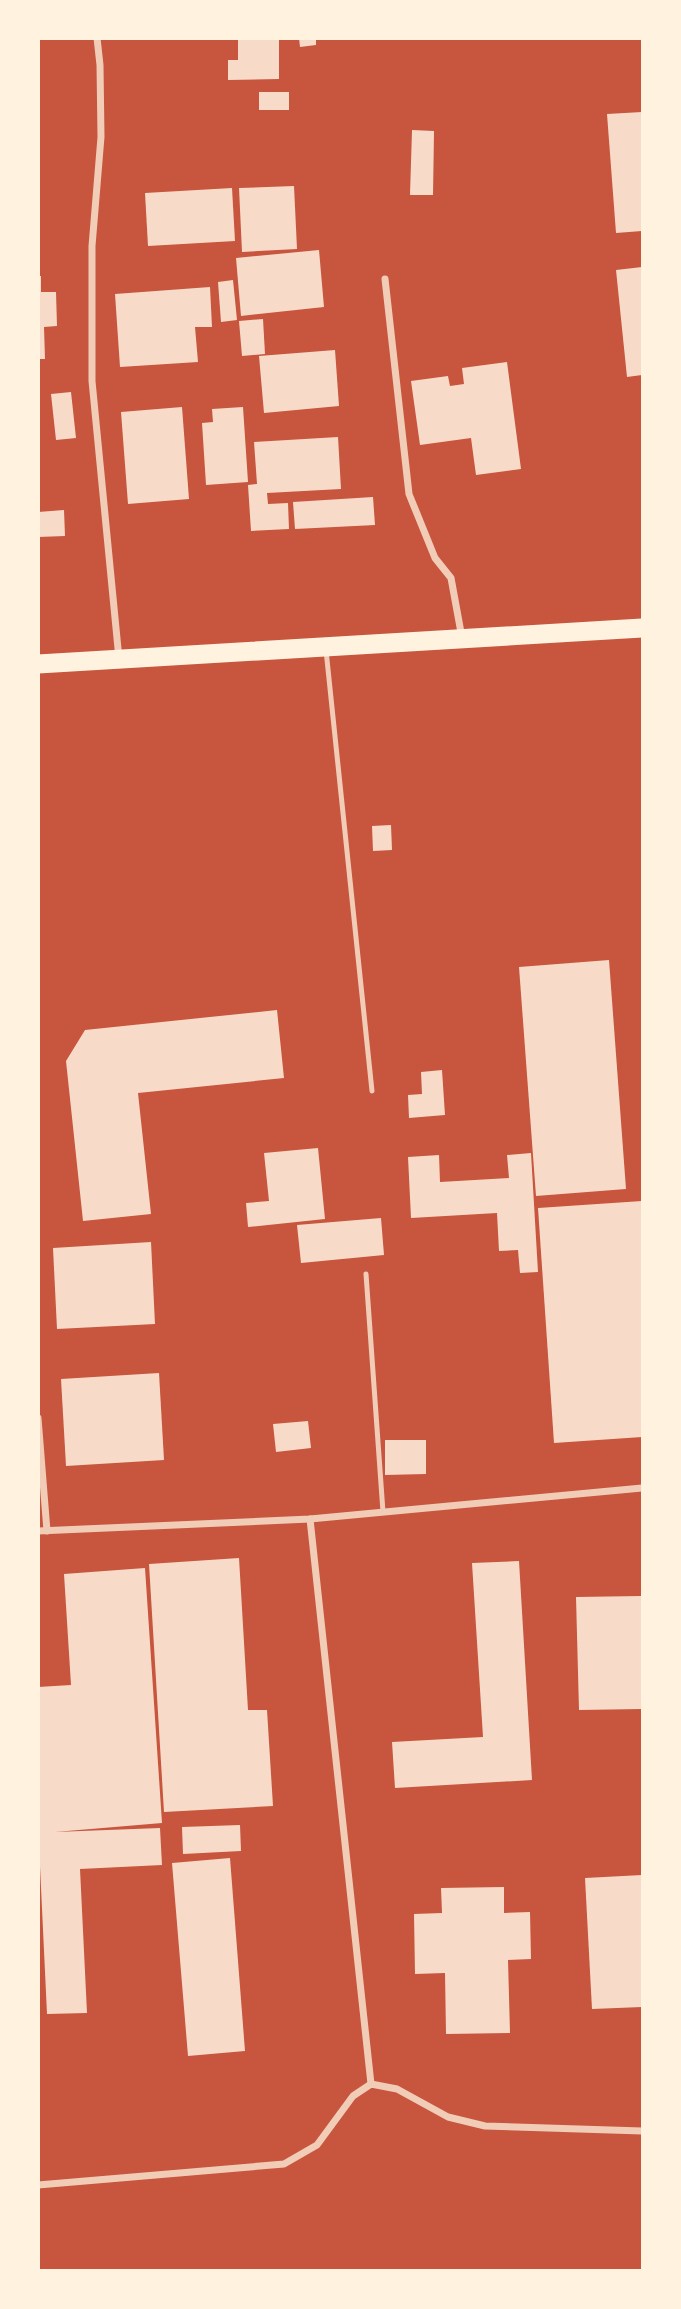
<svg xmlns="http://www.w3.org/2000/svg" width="681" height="2309" font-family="'Alegreya Sans',sans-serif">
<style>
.building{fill:#f7dbc8}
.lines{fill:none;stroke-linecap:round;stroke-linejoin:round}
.service{stroke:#f1ccb7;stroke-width:5}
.minor{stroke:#f1ccb7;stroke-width:7}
.trunk{stroke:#fff3e0;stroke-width:19}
</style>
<rect width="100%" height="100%" fill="#c8553d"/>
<g class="building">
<path d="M238 38H279V79L228 80V60H238Z"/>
<path d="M299 38H316V45L300 47Z"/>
<rect x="259" y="92" width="30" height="18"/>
<path d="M642 112V231L616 233 607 114Z"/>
<path d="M412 130 434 131 433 195H410Z"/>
<path d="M294 186 297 249 242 252 239 188Z"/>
<path d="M232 188 235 241 148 246 145 193Z"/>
<path d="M319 250 324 307 241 316 236 258Z"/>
<path d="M642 267V375L627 377 616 270Z"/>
<path d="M38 276H41V292H56L57 326 44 327 45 359H38Z"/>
<path d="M233 280 237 320 221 322 218 282Z"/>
<path d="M210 287 212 327H195L198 362 120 367 115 294Z"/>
<path d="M263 319 265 354 242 356 239 321Z"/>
<path d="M335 350 339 406 264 413 259 356Z"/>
<path d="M507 362 521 469 476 475 471 438 420 445 411 381 448 376 450 386 464 384 462 368Z"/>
<path d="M71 392 76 438 56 440 51 394Z"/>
<path d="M182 407 189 499 128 504 121 412Z"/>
<path d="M243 407 248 482 206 485 202 423 213 422 212 409Z"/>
<path d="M338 437 341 489 267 493 268 504 288 503 289 529 251 531 248 485 257 484 254 442Z"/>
<path d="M373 497 375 525 295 529 293 502Z"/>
<path d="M64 510 65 536 38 537V512Z"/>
<path d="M391 825 392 850 373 851 372 826Z"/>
<path d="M609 960 626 1189 536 1196 519 967Z"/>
<path d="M277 1010 284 1078 138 1093 151 1214 83 1221 66 1061 85 1030Z"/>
<path d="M442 1070 445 1115 409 1118 408 1095 422 1094 421 1072Z"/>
<path d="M318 1148 325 1219 248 1227 246 1203 269 1201 264 1153Z"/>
<path d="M531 1153 538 1272 520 1273 518 1250 499 1251 497 1213 411 1218 408 1157 439 1155 440 1182 509 1178 507 1155Z"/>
<path d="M642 1201V1437L554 1443 538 1208Z"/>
<path d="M381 1218 384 1255 301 1263 297 1225Z"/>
<path d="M151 1242 155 1324 57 1329 53 1248Z"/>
<path d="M159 1373 164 1460 66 1466 61 1379Z"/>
<path d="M308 1421 311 1448 276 1452 273 1424Z"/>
<path d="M385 1440H426V1474L385 1475Z"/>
<path d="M239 1558 248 1710H267L273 1806 164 1812 149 1564Z"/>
<path d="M519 1561 532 1780 395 1788 392 1742 483 1737 472 1563Z"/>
<path d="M145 1568 162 1823 55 1832 160 1828 162 1865 80 1869 87 2013 47 2014 38 1824V1687L71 1685 64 1574Z"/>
<path d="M641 1596 642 1709 579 1710 576 1597Z"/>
<path d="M240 1825 241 1851 183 1854 182 1827Z"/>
<path d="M230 1858 245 2051 188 2056 172 1863Z"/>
<path d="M642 1875V2007L592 2009 585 1878Z"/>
<path d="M504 1887V1913L530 1912 531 1959 508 1960 510 2033 446 2034 445 1973 415 1974 414 1914 442 1913 441 1888Z"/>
</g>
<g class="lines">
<g class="service">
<path d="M326 650 372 1091"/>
<path d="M366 1274 383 1512"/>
</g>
<g class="minor">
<path d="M97 38 100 65 101 137 92 246V381L119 659"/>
<path d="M385 279 409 494 435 558 451 578 462 638"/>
<path d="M38 1418 47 1531"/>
<path d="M310 1519 371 2084"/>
<path d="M38 1531 310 1519 642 1488"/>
<path d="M38 2185 284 2164 317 2145 353 2096 371 2084 397 2089 448 2117 485 2126 642 2131"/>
</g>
<path class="trunk" d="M38 664 642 628"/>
</g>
<rect width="681" height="2309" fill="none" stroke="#fff3e0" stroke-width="80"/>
</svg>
